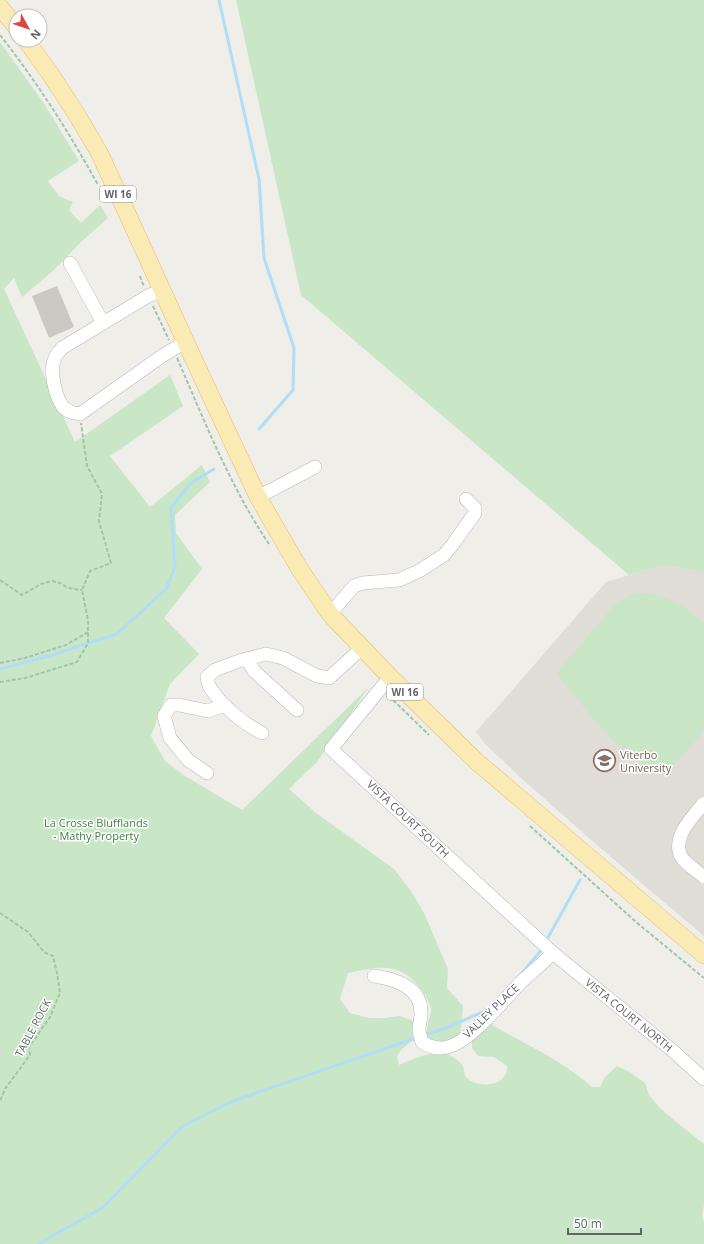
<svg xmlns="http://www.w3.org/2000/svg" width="704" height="1244" font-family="'Open Sans',sans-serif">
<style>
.education{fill:#e0ddd7}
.green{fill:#c9e6c7}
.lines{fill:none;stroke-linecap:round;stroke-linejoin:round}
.stream{stroke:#b0def9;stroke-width:3}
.building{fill:#ccc9c5}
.minor-casing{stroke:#b5b8bc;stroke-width:14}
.major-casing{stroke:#e8bd6a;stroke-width:18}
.path{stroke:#a0c7a9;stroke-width:2;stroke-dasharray:4 2;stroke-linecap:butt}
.minor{stroke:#fff;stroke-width:13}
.major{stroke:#faeab4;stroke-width:17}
.labels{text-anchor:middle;stroke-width:3;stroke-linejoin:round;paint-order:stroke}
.shield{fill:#fff;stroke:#909295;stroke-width:1}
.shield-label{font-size:10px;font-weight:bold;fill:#606367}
.education-label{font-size:11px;fill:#785e54;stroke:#fff;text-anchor:start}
.street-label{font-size:11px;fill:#606367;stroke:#fff}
.park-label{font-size:11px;fill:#3d823c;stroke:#fff}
</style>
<rect width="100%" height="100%" fill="#f0eee9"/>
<path class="education" d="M662 565 704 572V936L605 852 522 779 485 744 476 732 606 582Z"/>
<g class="green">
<path d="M236 0H704V572L662 565 629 575 301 295Z"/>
<path d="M0 42 43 102 79 161 48 181 59 196 73 202 69 210 81 223 100 205 108 218 81 242 53 271 22 297 14 278 4 289 75 442 170 375 183 406 110 456 150 507 202 465 210 482 175 515 176 533 202 569 164 618 199 654 170 684 151 736 165 761 185 776 242 810 369 687 317 762 289 789 316 813 394 869 411 891 424 913 448 969 447 988 463 1006 460 1035 451 1043 428 1041C428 1037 426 1032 427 1029 427 1023 431 1016 431 1010 431 1004 426 996 422 991 401 961 380 966 348 973L340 999 350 1013 369 1018H385L400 1016 414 1021 412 1041 402 1049 397 1056 399 1065C413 1059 433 1049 449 1055 453 1057 461 1062 463 1066 464 1070 464 1075 467 1078 476 1087 499 1087 505 1075 507 1073 507 1069 507 1066L494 1057 478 1056 472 1048V1038L487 1022C522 1043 561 1059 592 1087H600L605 1077 617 1066 630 1072 645 1083 649 1095 660 1108 675 1121 704 1144V1205L702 1216 704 1222V1244H0Z"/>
<path d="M648 593C675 599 683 606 704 623V728L699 737 666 772 656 774 612 740 556 674 615 604 629 595Z"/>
</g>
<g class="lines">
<g class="stream">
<path d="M219 0 259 179 264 258 294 348 293 390 259 429"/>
<path d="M0 669 49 656 117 634 166 589 175 567 171 508 191 483 214 469"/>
<path d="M546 941 580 880"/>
<path d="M522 973 543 948"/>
<path d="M424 1035 449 1027 489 1009"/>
<path d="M38 1244 102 1208 183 1126 233 1101 416 1038"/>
</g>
</g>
<path class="building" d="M57 286 74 327 49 338 32 296Z"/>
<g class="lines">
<defs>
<g id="minor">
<path d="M70 263 103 323"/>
<path d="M162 290 148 296 62 348C60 351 56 354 55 358 49 370 55 396 63 407 67 412 74 413 80 414L162 356 185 342"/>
<path d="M258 497 315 467"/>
<path d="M330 614 354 586 363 583 399 580 419 571 444 555 453 544 475 513V508L466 499"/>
<path d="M247 659 254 671 297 710"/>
<path d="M390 677 331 749 553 953 673 1051 704 1079"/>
<path d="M262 733C244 724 222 706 211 689 208 685 208 681 207 677L215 670 239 661 266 654 283 658 317 676 329 678 362 648"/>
<path d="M207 773 188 760 170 738 164 716 171 705H179L208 711 225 705"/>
<path d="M704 803C693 816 670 839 682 858 687 865 697 871 704 877"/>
<path d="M374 976C395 979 422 987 421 1014 421 1019 419 1024 419 1030 419 1034 421 1038 422 1042 431 1048 440 1050 451 1046 473 1038 504 1000 521 982 532 972 543 963 553 953"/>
</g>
<g id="major">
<path d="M0 7 16 27"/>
<path d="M26 40 51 75 77 115 100 154 193 358 258 497 299 568 330 614 390 677 476 761 704 955"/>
</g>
</defs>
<use href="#minor" class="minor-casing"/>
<use href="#major" class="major-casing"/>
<g class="path">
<path d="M0 35C37 82 69 132 98 185"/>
<path d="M140 276 144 287"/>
<path d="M153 306 169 340"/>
<path d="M177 358C205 422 230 486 269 544"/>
<path d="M0 580 22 595 41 584 52 581 60 583 68 588 82 590"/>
<path d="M0 663 25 658 66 645 88 632"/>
<path d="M0 682 25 678 77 662 88 643V620L82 590 90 571 111 563 99 521 102 494 87 466 81 423"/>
<path d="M389 696 429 735"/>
<path d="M530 826 636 922 704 978"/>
<path d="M0 913 28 932 44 952 53 956 57 973 60 993 50 1017 29 1047 30 1055 5 1089 0 1101"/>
</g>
<use href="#minor" class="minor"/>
<use href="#major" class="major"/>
</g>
<defs>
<symbol id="university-ring" viewBox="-11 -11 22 22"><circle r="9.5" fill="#fff" stroke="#8d6e63" stroke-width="1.5"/><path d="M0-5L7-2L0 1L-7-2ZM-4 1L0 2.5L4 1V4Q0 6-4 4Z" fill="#8d6e63"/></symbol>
</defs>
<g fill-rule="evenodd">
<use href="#university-ring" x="592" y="748" width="25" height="25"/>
</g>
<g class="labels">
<g class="shield">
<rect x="100" y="186" width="36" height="16" rx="3"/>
<rect x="387" y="684" width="36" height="16" rx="3"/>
</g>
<g class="shield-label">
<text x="118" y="198">WI 16</text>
<text x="405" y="696">WI 16</text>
</g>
<g class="education-label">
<text x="620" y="759">Viterbo<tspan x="620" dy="13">University</tspan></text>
</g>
<g class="street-label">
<text transform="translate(408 819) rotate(43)" y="4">VISTA COURT SOUTH</text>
<text transform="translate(491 1011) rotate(-44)" y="4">VALLEY PLACE</text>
<text transform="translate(629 1015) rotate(39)" y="4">VISTA COURT NORTH</text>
<text transform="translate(33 1028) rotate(-62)" y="4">TABLE ROCK</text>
</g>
<g class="park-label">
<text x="96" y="827">La Crosse Blufflands<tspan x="96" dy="13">- Mathy Property</tspan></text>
</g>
</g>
<g transform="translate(28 28) rotate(130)"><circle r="19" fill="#ffffff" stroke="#bfc1c2"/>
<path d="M0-3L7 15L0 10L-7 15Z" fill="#de4441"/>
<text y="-6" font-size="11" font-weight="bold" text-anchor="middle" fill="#606367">N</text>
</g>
<path d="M568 1228v6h73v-6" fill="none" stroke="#606367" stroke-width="2"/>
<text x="574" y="1228" font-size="12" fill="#606367" stroke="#ffffff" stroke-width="3" paint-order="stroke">50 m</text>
</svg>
